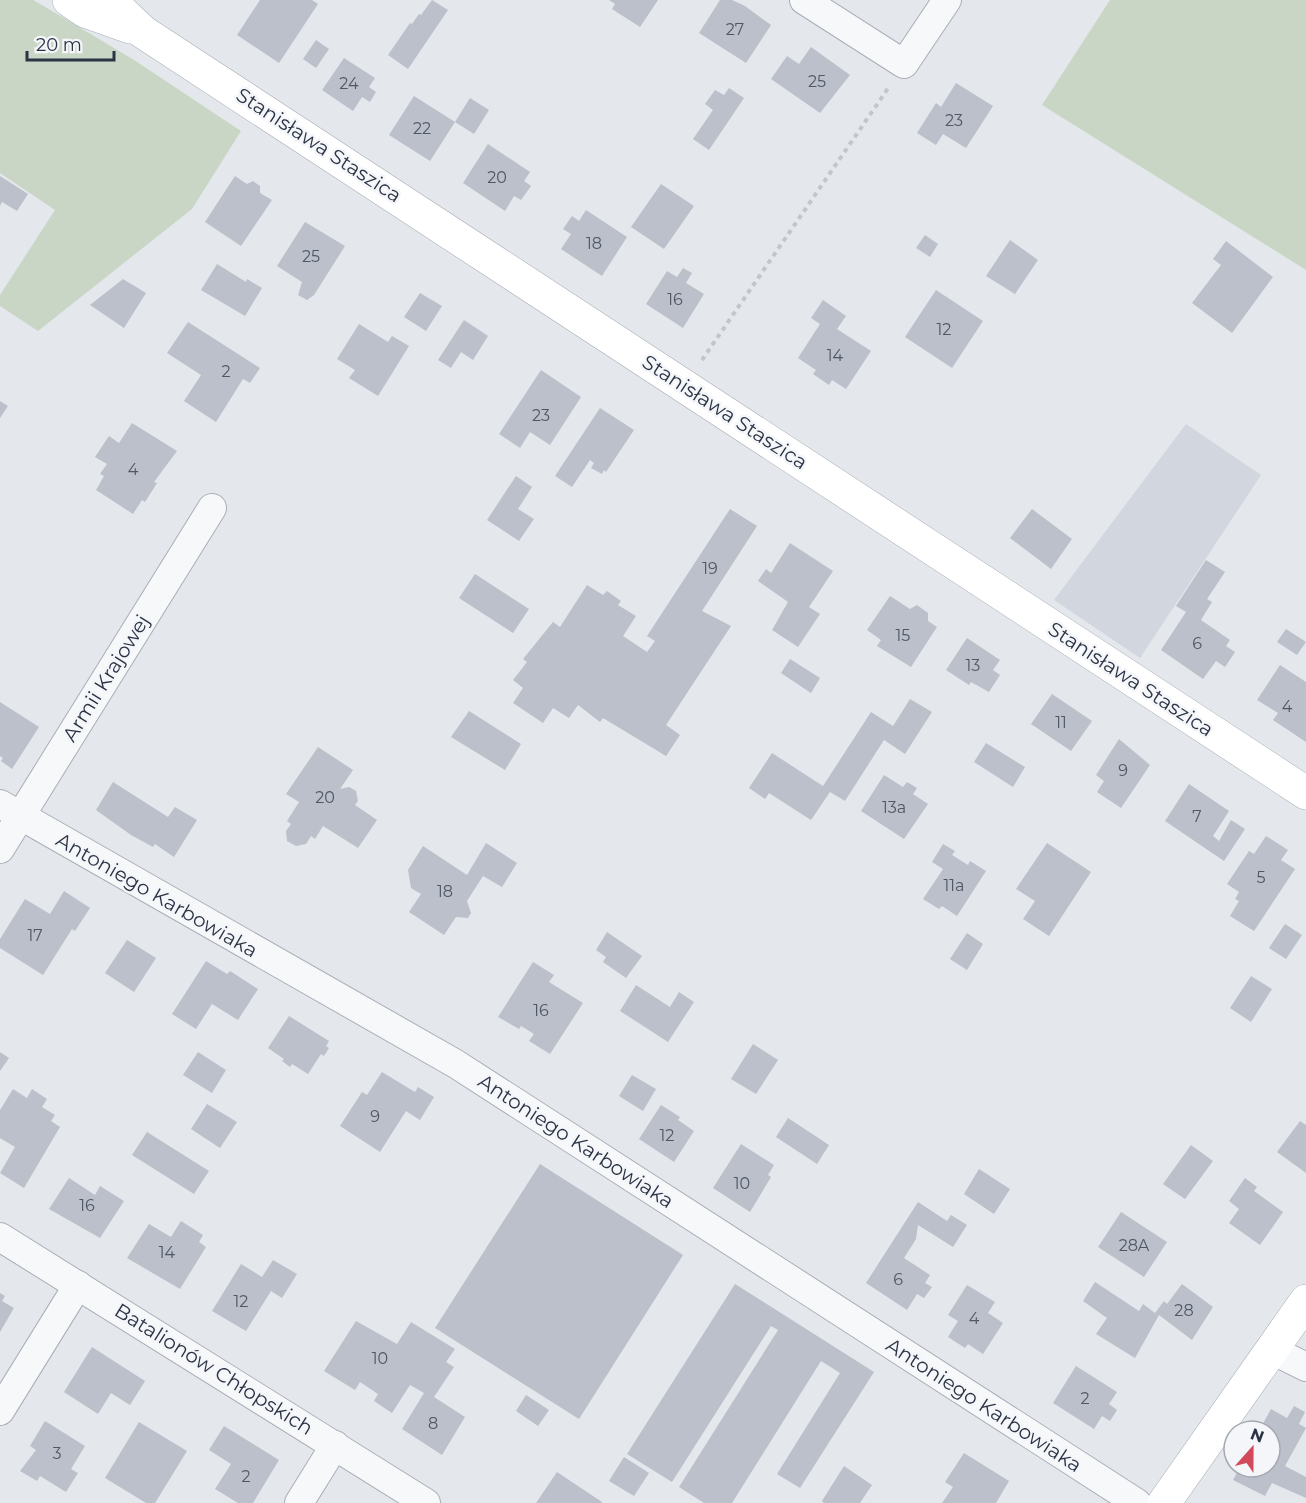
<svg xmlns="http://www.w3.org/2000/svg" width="1306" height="1503" font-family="Montserrat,sans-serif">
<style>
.built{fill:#d2d6de}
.green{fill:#c9d6c5}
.building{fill:#bbc0ca}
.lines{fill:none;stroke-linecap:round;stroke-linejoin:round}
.street-casing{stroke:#a9aeb7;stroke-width:30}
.secondary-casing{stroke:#a9aeb7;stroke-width:34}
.path{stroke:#c2c5cb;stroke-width:4;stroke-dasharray:4.5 4.5;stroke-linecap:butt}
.street{stroke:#f7f8fa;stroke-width:28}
.secondary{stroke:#fff;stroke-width:33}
.labels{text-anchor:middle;stroke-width:5;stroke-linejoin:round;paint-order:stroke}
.number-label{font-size:16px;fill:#4f5766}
.street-label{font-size:20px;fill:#2b3445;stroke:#f4f6f9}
</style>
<rect width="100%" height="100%" fill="#e4e7ec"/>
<path class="built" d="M1186 424 1261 475 1140 658 1054 600Z"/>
<g class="green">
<path d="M0 0H33L42 5 134 60 241 131 192 209 38 331 0 306V295L55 210 0 173Z"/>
<path d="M1110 0H1306V270L1042 105Z"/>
</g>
<g class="building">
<path d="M260 0H312L318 4 279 63 237 35Z"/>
<path d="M432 0 448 10 408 69 388 55 410 23 412 24 419 14 421 15Z"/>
<path d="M609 0H658L640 27 612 9 615 4Z"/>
<path d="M720 0H732L745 6 771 25 746 63 699 33Z"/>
<path d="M316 40 329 49 316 68 303 59Z"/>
<path d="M811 47 850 75 820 113 771 79 787 56 799 64Z"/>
<path d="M344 58 375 78 369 87 376 92 370 102 362 97 353 111 322 90Z"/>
<path d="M956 83 993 106 966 148 943 134 936 145 917 133 936 103 941 107Z"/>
<path d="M729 88 744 98 709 150 693 139 713 110 705 104 715 90 724 95Z"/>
<path d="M414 96 455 122 430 161 389 135Z"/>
<path d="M470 98 489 110 474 134 455 122Z"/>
<path d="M488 144 530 172 524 181 531 186 521 200 514 196 505 211 463 183Z"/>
<path d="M0 176 28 194 17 211 2 202 0 206Z"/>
<path d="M235 176 247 184 253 181 260 186V193L272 200 241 246 205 222Z"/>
<path d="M661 184 694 206 664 249 631 227Z"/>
<path d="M586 210 627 237 602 276 561 249 571 234 563 229 572 216 579 221Z"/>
<path d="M305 222 345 246 314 295 307 300 298 295 302 282 277 266Z"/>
<path d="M925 235 938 244 930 257 916 248Z"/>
<path d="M1010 240 1038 260 1015 294 986 276Z"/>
<path d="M1226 241 1273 277 1232 333 1192 303 1221 265 1213 259Z"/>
<path d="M217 264 246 282 247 279 262 288 245 316 201 290Z"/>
<path d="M683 268 692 273 686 283 704 294 683 328 646 304 667 271 677 277Z"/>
<path d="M123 279 146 293 124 328 90 305Z"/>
<path d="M936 290 983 321 952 368 905 337Z"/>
<path d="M420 293 442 306 426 331 404 317Z"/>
<path d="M823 300 846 316 837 329 871 351 846 389 832 380 829 385 813 374 816 370 798 358 820 324 811 318Z"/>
<path d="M464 320 488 336 473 360 461 352 451 368 438 360Z"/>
<path d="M188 322 260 368 250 383 243 379 216 422 184 401 201 375 167 353Z"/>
<path d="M359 324 388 342 392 336 409 346 378 396 349 378 355 370 337 359Z"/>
<path d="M541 370 581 397 550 445 530 432 520 448 499 434Z"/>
<path d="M0 401 8 406 0 418Z"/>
<path d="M600 408 634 430 606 472 604 470 602 474 591 468 594 463 590 460 572 487 555 476Z"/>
<path d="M132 423 177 451 154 482 157 483 145 502 142 500 133 514 96 490 104 476 100 474 107 464 95 457 109 436 119 443Z"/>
<path d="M516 476 532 487 518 509 534 519 519 541 487 520Z"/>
<path d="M730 509 757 526 702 611 731 626 666 725 680 735 666 756 603 718 600 722 578 705 569 718 553 708 543 723 513 703 523 688 513 680 527 662 523 659 553 622 560 627 587 585 603 595 607 591 621 601 618 605 636 616 623 636 647 652 655 641 647 636Z"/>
<path d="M1032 509 1072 539 1051 569 1010 538Z"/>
<path d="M790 543 833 571 809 607 820 614 798 647 772 630 788 602 758 581 766 569 771 573Z"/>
<path d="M1206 560 1225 572 1207 599 1212 602 1201 620 1230 640 1226 646 1235 652 1225 667 1216 661 1203 679 1161 650 1186 612 1176 606Z"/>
<path d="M475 574 529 609 513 633 459 598Z"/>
<path d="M890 596 910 609 917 605 928 613V621L937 627 911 667 877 646 881 640 867 630Z"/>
<path d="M1286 629 1306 642 1297 655 1277 642Z"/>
<path d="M967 638 1000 660 993 670 1000 675 989 692 971 682 969 685 946 670Z"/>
<path d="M790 659 820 678 811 693 781 673Z"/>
<path d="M1280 665 1306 682V742L1273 720 1278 713 1257 700Z"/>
<path d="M1052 694 1092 721 1071 751 1031 724Z"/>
<path d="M910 699 932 712 905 754 884 740 845 801 830 792 811 820 769 793 765 799 749 788 772 753 823 786 871 712 893 726Z"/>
<path d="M0 702 39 727 12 769 1 761 3 758 0 756Z"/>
<path d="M469 711 521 744 505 770 451 737Z"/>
<path d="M1119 739 1150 765 1121 808 1097 792 1104 781 1096 775Z"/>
<path d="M986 743 1025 767 1013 787 974 762Z"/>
<path d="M318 747 353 770 340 789 349 787 356 791 358 801 355 805 377 820 358 848 323 826 315 839 311 836 306 844 296 846 287 841 286 831 291 824 287 821 299 802 286 794Z"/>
<path d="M884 775 903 787 907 782 917 788 913 794 928 804 904 839 861 811Z"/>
<path d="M113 782 168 817 175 807 197 820 174 857 155 844 153 847 131 835 96 810Z"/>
<path d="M1189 784 1229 811 1213 836 1219 841 1231 820 1245 829 1224 861 1165 821Z"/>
<path d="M1266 836 1288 850 1281 860 1295 869 1254 931 1230 916 1239 901 1235 899 1239 892 1227 884 1249 851 1254 854Z"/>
<path d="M486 843 517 863 502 887 483 876 467 901 471 913 468 918 456 917 444 935 409 912 421 894 411 888 408 870 423 846 467 875Z"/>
<path d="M1047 843 1091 872 1049 936 1023 919 1035 901 1016 889Z"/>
<path d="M943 844 955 851 952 855 968 865 970 861 986 871 957 916 942 906 939 909 923 899 943 869 932 862Z"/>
<path d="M64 891 90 908 75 931 72 929 43 975 0 948V939L25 899 50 914Z"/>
<path d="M1285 924 1302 935 1286 959 1269 948Z"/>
<path d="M607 932 642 956 626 978 603 962 606 957 596 950Z"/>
<path d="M967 933 983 944 967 970 950 959Z"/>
<path d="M127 940 156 958 134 992 105 973Z"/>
<path d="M206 961 227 974 230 971 258 989 238 1020 212 1004 196 1029 172 1014Z"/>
<path d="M533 962 554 975 549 982 583 1003 550 1054 529 1041 534 1034 521 1026 519 1029 498 1017Z"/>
<path d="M1251 976 1272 989 1251 1022 1230 1008Z"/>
<path d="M636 985 670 1007 679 992 694 1002 668 1042 620 1011Z"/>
<path d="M289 1016 329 1041 326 1046 329 1048 324 1056 321 1054 308 1074 292 1064 290 1067 282 1061 284 1059 268 1048Z"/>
<path d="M753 1044 778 1060 756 1094 731 1079Z"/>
<path d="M0 1052 9 1058 0 1071Z"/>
<path d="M198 1052 226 1070 212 1093 183 1075Z"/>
<path d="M382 1072 415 1092 418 1087 434 1097 420 1120 406 1111 380 1152 340 1126 362 1092 367 1095Z"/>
<path d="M632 1075 656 1089 643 1111 619 1096Z"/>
<path d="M13 1089 27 1098 32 1089 47 1099 42 1107 55 1115 51 1121 60 1127 24 1188 0 1173 15 1147 0 1138V1110Z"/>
<path d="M207 1104 237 1122 220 1148 191 1129Z"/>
<path d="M661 1105 680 1117 678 1120 694 1131 674 1162 639 1139Z"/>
<path d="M788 1118 829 1145 817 1164 776 1137Z"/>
<path d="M1300 1121 1306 1125V1173L1277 1152Z"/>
<path d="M147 1132 209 1171 194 1194 132 1155Z"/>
<path d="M741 1144 774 1165 768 1175 771 1177 750 1212 713 1188Z"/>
<path d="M1191 1145 1213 1161 1185 1199 1163 1184Z"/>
<path d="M540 1164 683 1255 579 1419 435 1328Z"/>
<path d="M979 1169 1010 1189 994 1214 964 1194Z"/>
<path d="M69 1178 95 1195 100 1186 124 1201 100 1238 49 1209Z"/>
<path d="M1245 1178 1257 1187 1254 1191 1283 1212 1260 1245 1229 1223 1239 1209 1229 1201Z"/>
<path d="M918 1202 947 1221 951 1215 967 1225 953 1247 918 1225 916 1239 904 1258 930 1275 925 1283 932 1287 924 1298 917 1294 907 1310 866 1283Z"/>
<path d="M1121 1212 1167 1242 1144 1277 1098 1247Z"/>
<path d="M181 1221 203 1235 199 1242 206 1247 180 1289 127 1258 149 1224 171 1237Z"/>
<path d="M273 1260 297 1274 282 1298 271 1291 246 1331 212 1311 241 1264 262 1277Z"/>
<path d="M1095 1282 1139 1311 1143 1304 1155 1313 1164 1301 1167 1304 1182 1284 1213 1307 1192 1340 1159 1315 1135 1358 1096 1334 1107 1318 1083 1301Z"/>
<path d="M735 1284 874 1372 800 1488 777 1474 840 1373 821 1361 732 1503H704L679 1487 778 1330 771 1326 672 1482 627 1454Z"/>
<path d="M967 1285 995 1302 988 1313 1003 1323 983 1354 968 1344 965 1348 948 1337 958 1321 948 1315Z"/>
<path d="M0 1293 5 1296 2 1301 14 1308 0 1332Z"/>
<path d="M356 1321 397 1344 411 1322 455 1349 446 1362 454 1367 434 1397 465 1417 442 1455 402 1429 424 1393 410 1385 392 1413 374 1401 378 1394 360 1382 355 1390 324 1371Z"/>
<path d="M92 1347 145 1381 130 1405 111 1393 98 1414 64 1392Z"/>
<path d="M1076 1366 1117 1392 1109 1404 1117 1410 1110 1421 1102 1416 1094 1429 1053 1403Z"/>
<path d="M526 1395 549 1410 538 1426 516 1411Z"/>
<path d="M1294 1406 1305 1412 1299 1424 1306 1428 1285 1466 1306 1477V1498L1272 1483 1265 1496 1233 1480 1240 1467H1270V1431H1259L1271 1409 1287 1418Z"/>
<path d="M45 1421 85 1446 71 1469 78 1473 66 1492 40 1476 37 1481 20 1471 36 1450 30 1446Z"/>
<path d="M139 1422 187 1451 155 1503H146L105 1478Z"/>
<path d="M224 1426 279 1460 253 1503H238L215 1489 231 1464 209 1450Z"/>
<path d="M964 1453 1009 1481 996 1503H942L953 1487 945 1482Z"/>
<path d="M624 1457 649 1473 634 1496 609 1481Z"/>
<path d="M844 1466 872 1485 860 1503H824L822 1501Z"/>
<path d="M557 1472 602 1502 601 1503H536Z"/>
</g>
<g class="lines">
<defs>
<g id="street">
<path d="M804 0 904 64 947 0"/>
<path d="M0 804 456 1064 1137 1503"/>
<path d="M0 849 212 508"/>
<path d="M0 1237 426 1503"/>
<path d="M1270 1349 1306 1367"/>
<path d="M0 1411 78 1285"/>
<path d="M299 1503 335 1445"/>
</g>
<g id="secondary">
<path d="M69 0 85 11 130 27"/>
<path d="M109 0 143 32 1306 793"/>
<path d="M1164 1503 1306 1301"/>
</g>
</defs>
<use href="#street" class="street-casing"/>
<use href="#secondary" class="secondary-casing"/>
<path class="path" d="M702 360 889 87"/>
<use href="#street" class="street"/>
<use href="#secondary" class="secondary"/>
</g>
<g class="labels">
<g class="number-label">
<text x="735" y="35">27</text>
<text x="817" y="87">25</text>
<text x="349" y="89">24</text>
<text x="954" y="126">23</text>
<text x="422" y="134">22</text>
<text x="497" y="183">20</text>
<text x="594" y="249">18</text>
<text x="311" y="262">25</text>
<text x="675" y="305">16</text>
<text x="944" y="335">12</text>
<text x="835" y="361">14</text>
<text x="226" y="377">2</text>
<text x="541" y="421">23</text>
<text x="133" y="475">4</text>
<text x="710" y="574">19</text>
<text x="903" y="641">15</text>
<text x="1197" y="649">6</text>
<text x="973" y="671">13</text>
<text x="1287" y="712">4</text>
<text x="1061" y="728">11</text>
<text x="1123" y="776">9</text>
<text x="325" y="803">20</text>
<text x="894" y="813">13a</text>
<text x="1197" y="822">7</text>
<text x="1261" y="883">5</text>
<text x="954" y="891">11a</text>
<text x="445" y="897">18</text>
<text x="35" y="941">17</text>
<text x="541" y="1016">16</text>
<text x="375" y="1122">9</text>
<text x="667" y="1141">12</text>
<text x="742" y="1189">10</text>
<text x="87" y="1211">16</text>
<text x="1134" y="1251">28A</text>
<text x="167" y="1258">14</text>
<text x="898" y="1285">6</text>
<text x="241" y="1307">12</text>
<text x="1184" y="1316">28</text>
<text x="974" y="1324">4</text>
<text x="380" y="1364">10</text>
<text x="1085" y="1404">2</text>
<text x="433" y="1429">8</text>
<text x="57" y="1459">3</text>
<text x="246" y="1482">2</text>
</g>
<g class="street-label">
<text transform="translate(319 145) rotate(33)" y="7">Stanisława Staszica</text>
<text transform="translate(725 412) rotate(33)" y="7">Stanisława Staszica</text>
<text transform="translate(106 678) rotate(-58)" y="7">Armii Krajowej</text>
<text transform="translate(1131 679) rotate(33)" y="7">Stanisława Staszica</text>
<text transform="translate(157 895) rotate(30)" y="7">Antoniego Karbowiaka</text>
<text transform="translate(576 1141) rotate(33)" y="7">Antoniego Karbowiaka</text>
<text transform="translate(214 1369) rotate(32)" y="7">Batalionów Chłopskich</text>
<text transform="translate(984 1405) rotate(33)" y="7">Antoniego Karbowiaka</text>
</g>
</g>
<g transform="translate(1252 1449) rotate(21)"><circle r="28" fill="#f4f6f9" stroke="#a4a8b1" stroke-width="1.5"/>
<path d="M0-4.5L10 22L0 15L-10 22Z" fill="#d1495b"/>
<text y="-9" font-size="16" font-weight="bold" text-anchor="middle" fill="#2b3445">N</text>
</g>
<path d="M27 51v9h87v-9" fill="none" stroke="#2b3445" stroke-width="3"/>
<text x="36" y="51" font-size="18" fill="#2b3445" stroke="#f4f6f9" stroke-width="4.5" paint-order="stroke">20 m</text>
</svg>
